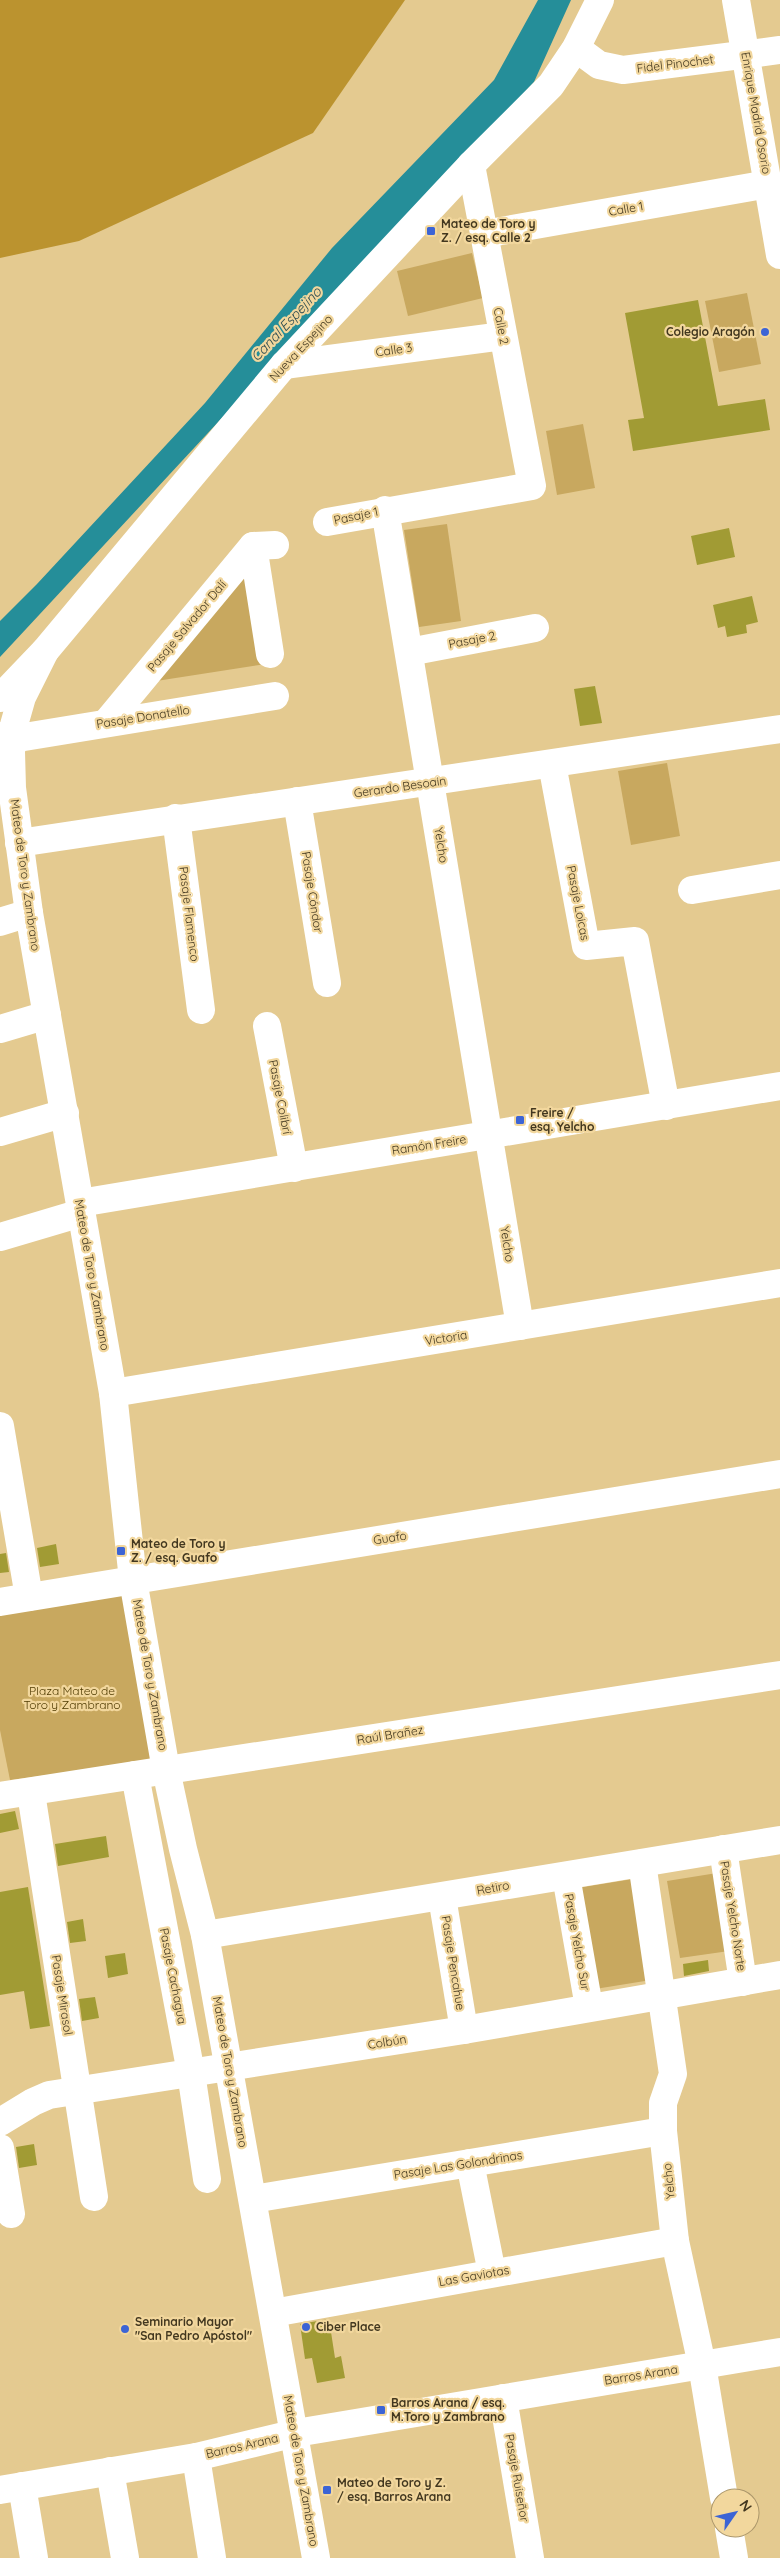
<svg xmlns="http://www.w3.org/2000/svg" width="780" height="2558" font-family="Quicksand,sans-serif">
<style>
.green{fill:#c8a85f}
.forest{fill:#bb932f}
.water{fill:#258e99}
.building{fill:#a19b34}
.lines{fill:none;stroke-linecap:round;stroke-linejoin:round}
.minor{stroke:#fff;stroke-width:28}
.poi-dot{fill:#3c64d5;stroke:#f2d79d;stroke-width:2}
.labels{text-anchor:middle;stroke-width:4.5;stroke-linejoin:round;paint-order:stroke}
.street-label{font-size:12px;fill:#42371f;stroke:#f2d79d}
.poi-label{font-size:12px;font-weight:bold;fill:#42371f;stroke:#f2d79d;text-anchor:start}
.park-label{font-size:12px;fill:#4f3b02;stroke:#f2d79d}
.water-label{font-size:14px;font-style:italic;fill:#2e4c50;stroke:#f2d79d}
</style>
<rect width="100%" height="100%" fill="#e4ca90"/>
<g class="green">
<path d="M472 253 483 298 408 316 397 271Z"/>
<path d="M747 293 761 364 719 372 705 301Z"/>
<path d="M583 424 595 488 557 495 546 431Z"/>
<path d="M447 524 461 621 419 627 404 530Z"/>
<path d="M241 569 251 574 266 664 150 682Z"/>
<path d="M667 763 680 836 631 845 618 771Z"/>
<path d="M121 1588 154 1755 146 1762 10 1780 0 1730V1607Z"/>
<path d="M717 1873 729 1951 680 1958 667 1881Z"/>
<path d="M633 1879 651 1980 589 1990 571 1889Z"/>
</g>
<path class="forest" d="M0 0H405L313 133 79 241 0 258Z"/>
<path class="water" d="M538 0H571L534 82 0 657V621L37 584 205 403 332 248 494 80Z"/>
<g class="building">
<path d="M698 300 718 406 765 399 770 430 633 451 628 420 644 418 625 313Z"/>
<path d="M729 528 735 557 697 565 691 536Z"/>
<path d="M752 596 758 622 746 625 747 633 727 637 725 626 718 628 713 605Z"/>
<path d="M595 686 602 723 580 726 574 689Z"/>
<path d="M56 1544 59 1564 40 1567 37 1548Z"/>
<path d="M6 1553 9 1572 0 1573V1554Z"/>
<path d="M15 1811 19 1829 0 1833V1814Z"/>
<path d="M106 1836 109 1857 58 1866 55 1844Z"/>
<path d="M28 1887 50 2026 30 2029 24 1991 0 1995V1892Z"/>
<path d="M83 1919 86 1941 70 1943 67 1922Z"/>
<path d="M125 1953 128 1974 108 1978 105 1956Z"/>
<path d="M708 1960 709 1971 684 1976 683 1964Z"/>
<path d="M95 1997 99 2018 82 2021 79 1999Z"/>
<path d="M34 2144 37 2165 19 2168 16 2147Z"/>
<path d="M329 2319 335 2358 341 2356 345 2378 317 2383 312 2358 305 2359 300 2324Z"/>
</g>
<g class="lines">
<g class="minor">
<path d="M736 0 780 255"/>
<path d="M576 48 599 65 623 70 780 50"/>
<path d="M484 234 768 184"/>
<path d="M284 365 503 336"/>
<path d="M385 510 520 1326"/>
<path d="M327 522 532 486 471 165"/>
<path d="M253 546 270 654"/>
<path d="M45 651 22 697 14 725 11 752 12 788 29 913 113 1393 133 1580 166 1770 183 1849 205 1935 316 2558"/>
<path d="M409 652 535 628"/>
<path d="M0 698 45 651 284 365 471 165 551 85 576 48 600 0"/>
<path d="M107 722 253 546 275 545"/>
<path d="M0 736 12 739 275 696"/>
<path d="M552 764 586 946 635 941 666 1106"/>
<path d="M297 801 327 983"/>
<path d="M176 818 201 1010"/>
<path d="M19 843 780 729"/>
<path d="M692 890 780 875"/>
<path d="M0 922 29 913"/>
<path d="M267 1026 294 1168"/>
<path d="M0 1029 47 1015"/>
<path d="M0 1132 65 1113"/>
<path d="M80 1203 780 1086"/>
<path d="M0 1237 81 1213"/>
<path d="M113 1393 780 1283"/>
<path d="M0 1426 29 1597"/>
<path d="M0 1602 780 1474"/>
<path d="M135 1775 191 2073 207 2179"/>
<path d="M31 1793 94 2197"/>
<path d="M0 1796 780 1675"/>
<path d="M723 1849 743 1982"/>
<path d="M642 1863 673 2074 663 2103V2131L675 2241 702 2365 724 2498"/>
<path d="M566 1876 589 2007"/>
<path d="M442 1897 464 2030"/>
<path d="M205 1935 780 1840"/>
<path d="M0 2122 33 2102 49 2095 464 2030 780 1975"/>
<path d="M0 2148 11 2214"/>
<path d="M470 2163 492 2273"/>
<path d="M253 2199 663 2131"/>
<path d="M273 2313 675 2241"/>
<path d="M503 2398 530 2558"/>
<path d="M196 2457 212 2558"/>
<path d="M110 2471 125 2558"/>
<path d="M22 2486 34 2558"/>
<path d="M0 2490 196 2457 296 2433 780 2352"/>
<path d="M729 2528 734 2558"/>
</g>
</g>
<g class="poi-dot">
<rect x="426" y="226" width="10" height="10" rx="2.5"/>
<circle cx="765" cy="332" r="5"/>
<rect x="515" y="1115" width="10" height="10" rx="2.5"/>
<rect x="116" y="1546" width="10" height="10" rx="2.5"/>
<circle cx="306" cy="2327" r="5"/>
<circle cx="125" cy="2329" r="5"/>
<rect x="376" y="2405" width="10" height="10" rx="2.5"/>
<rect x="322" y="2485" width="10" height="10" rx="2.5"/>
</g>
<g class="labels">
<g class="street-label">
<text transform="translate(675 64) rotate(-7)" y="4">Fidel Pinochet</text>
<text transform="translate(756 113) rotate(80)" y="4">Enrique Madrid Osorio</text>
<text transform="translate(626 209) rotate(-10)" y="4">Calle 1</text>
<text transform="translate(501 326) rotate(79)" y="4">Calle 2</text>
<text transform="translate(301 348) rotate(-47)" y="4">Nueva Espejino</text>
<text transform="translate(394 350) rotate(-8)" y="4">Calle 3</text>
<text transform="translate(356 516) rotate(-12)" y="4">Pasaje 1</text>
<text transform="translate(187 626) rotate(-50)" y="4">Pasaje Salvador Dalí</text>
<text transform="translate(472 640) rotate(-11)" y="4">Pasaje 2</text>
<text transform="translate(143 717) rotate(-9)" y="4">Pasaje Donatello</text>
<text transform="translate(400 787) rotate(-8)" y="4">Gerardo Besoain</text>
<text transform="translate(441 845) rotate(81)" y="4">Yelcho</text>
<text transform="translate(25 875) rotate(82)" y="4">Mateo de Toro y Zambrano</text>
<text transform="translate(312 892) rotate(81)" y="4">Pasaje Cóndor</text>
<text transform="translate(578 903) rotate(79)" y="4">Pasaje Loicas</text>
<text transform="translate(189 914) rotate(83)" y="4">Pasaje Flamenco</text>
<text transform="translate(280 1097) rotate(79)" y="4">Pasaje Colibrí</text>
<text transform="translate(429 1145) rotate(-9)" y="4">Ramón Freire</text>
<text transform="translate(507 1244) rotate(81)" y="4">Yelcho</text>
<text transform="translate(92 1275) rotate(80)" y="4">Mateo de Toro y Zambrano</text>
<text transform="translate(446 1338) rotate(-9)" y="4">Victoria</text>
<text transform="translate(390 1538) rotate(-9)" y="4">Guafo</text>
<text transform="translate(150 1675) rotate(80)" y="4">Mateo de Toro y Zambrano</text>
<text transform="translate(390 1735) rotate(-9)" y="4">Raúl Brañez</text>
<text transform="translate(493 1888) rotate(-10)" y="4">Retiro</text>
<text transform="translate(733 1916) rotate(81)" y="4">Pasaje Yelcho Norte</text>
<text transform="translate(577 1942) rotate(80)" y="4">Pasaje Yelcho Sur</text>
<text transform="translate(453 1963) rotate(81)" y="4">Pasaje Pencahue</text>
<text transform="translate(173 1976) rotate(79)" y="4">Pasaje Cachagua</text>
<text transform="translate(62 1995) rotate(81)" y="4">Pasaje Mirasol</text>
<text transform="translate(387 2042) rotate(-9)" y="4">Colbún</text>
<text transform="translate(230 2072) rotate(80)" y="4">Mateo de Toro y Zambrano</text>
<text transform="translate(458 2165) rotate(-9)" y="4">Pasaje Las Golondrinas</text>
<text transform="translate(669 2181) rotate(-96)" y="4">Yelcho</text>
<text transform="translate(474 2276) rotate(-10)" y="4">Las Gaviotas</text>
<text transform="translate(641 2375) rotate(-9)" y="4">Barros Arana</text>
<text transform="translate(242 2446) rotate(-13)" y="4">Barros Arana</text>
<text transform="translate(301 2471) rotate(80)" y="4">Mateo de Toro y Zambrano</text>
<text transform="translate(517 2478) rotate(80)" y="4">Pasaje Ruiseñor</text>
</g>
<g class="poi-label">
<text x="441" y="228">Mateo de Toro y<tspan x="441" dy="14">Z. / esq. Calle 2</tspan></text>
<text x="755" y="336" text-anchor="end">Colegio Aragón</text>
<text x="530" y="1117">Freire /<tspan x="530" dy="14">esq. Yelcho</tspan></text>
<text x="131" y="1548">Mateo de Toro y<tspan x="131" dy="14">Z. / esq. Guafo</tspan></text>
<text x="135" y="2326">Seminario Mayor<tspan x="135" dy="14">"San Pedro Apóstol"</tspan></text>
<text x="316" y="2331">Ciber Place</text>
<text x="391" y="2407">Barros Arana / esq.<tspan x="391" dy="14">M.Toro y Zambrano</tspan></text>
<text x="337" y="2487">Mateo de Toro y Z.<tspan x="337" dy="14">/ esq. Barros Arana</tspan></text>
</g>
<g class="park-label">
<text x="72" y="1695">Plaza Mateo de<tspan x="72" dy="14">Toro y Zambrano</tspan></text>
</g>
<g class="water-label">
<text transform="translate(286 324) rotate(-47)" y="5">Canal Espejino</text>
</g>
</g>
<g transform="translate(735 2513) rotate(56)"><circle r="24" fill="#f2d79d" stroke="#ac976b"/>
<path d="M0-4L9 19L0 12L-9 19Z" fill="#3c64d5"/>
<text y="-8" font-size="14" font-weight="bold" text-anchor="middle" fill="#42371f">N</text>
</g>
</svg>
